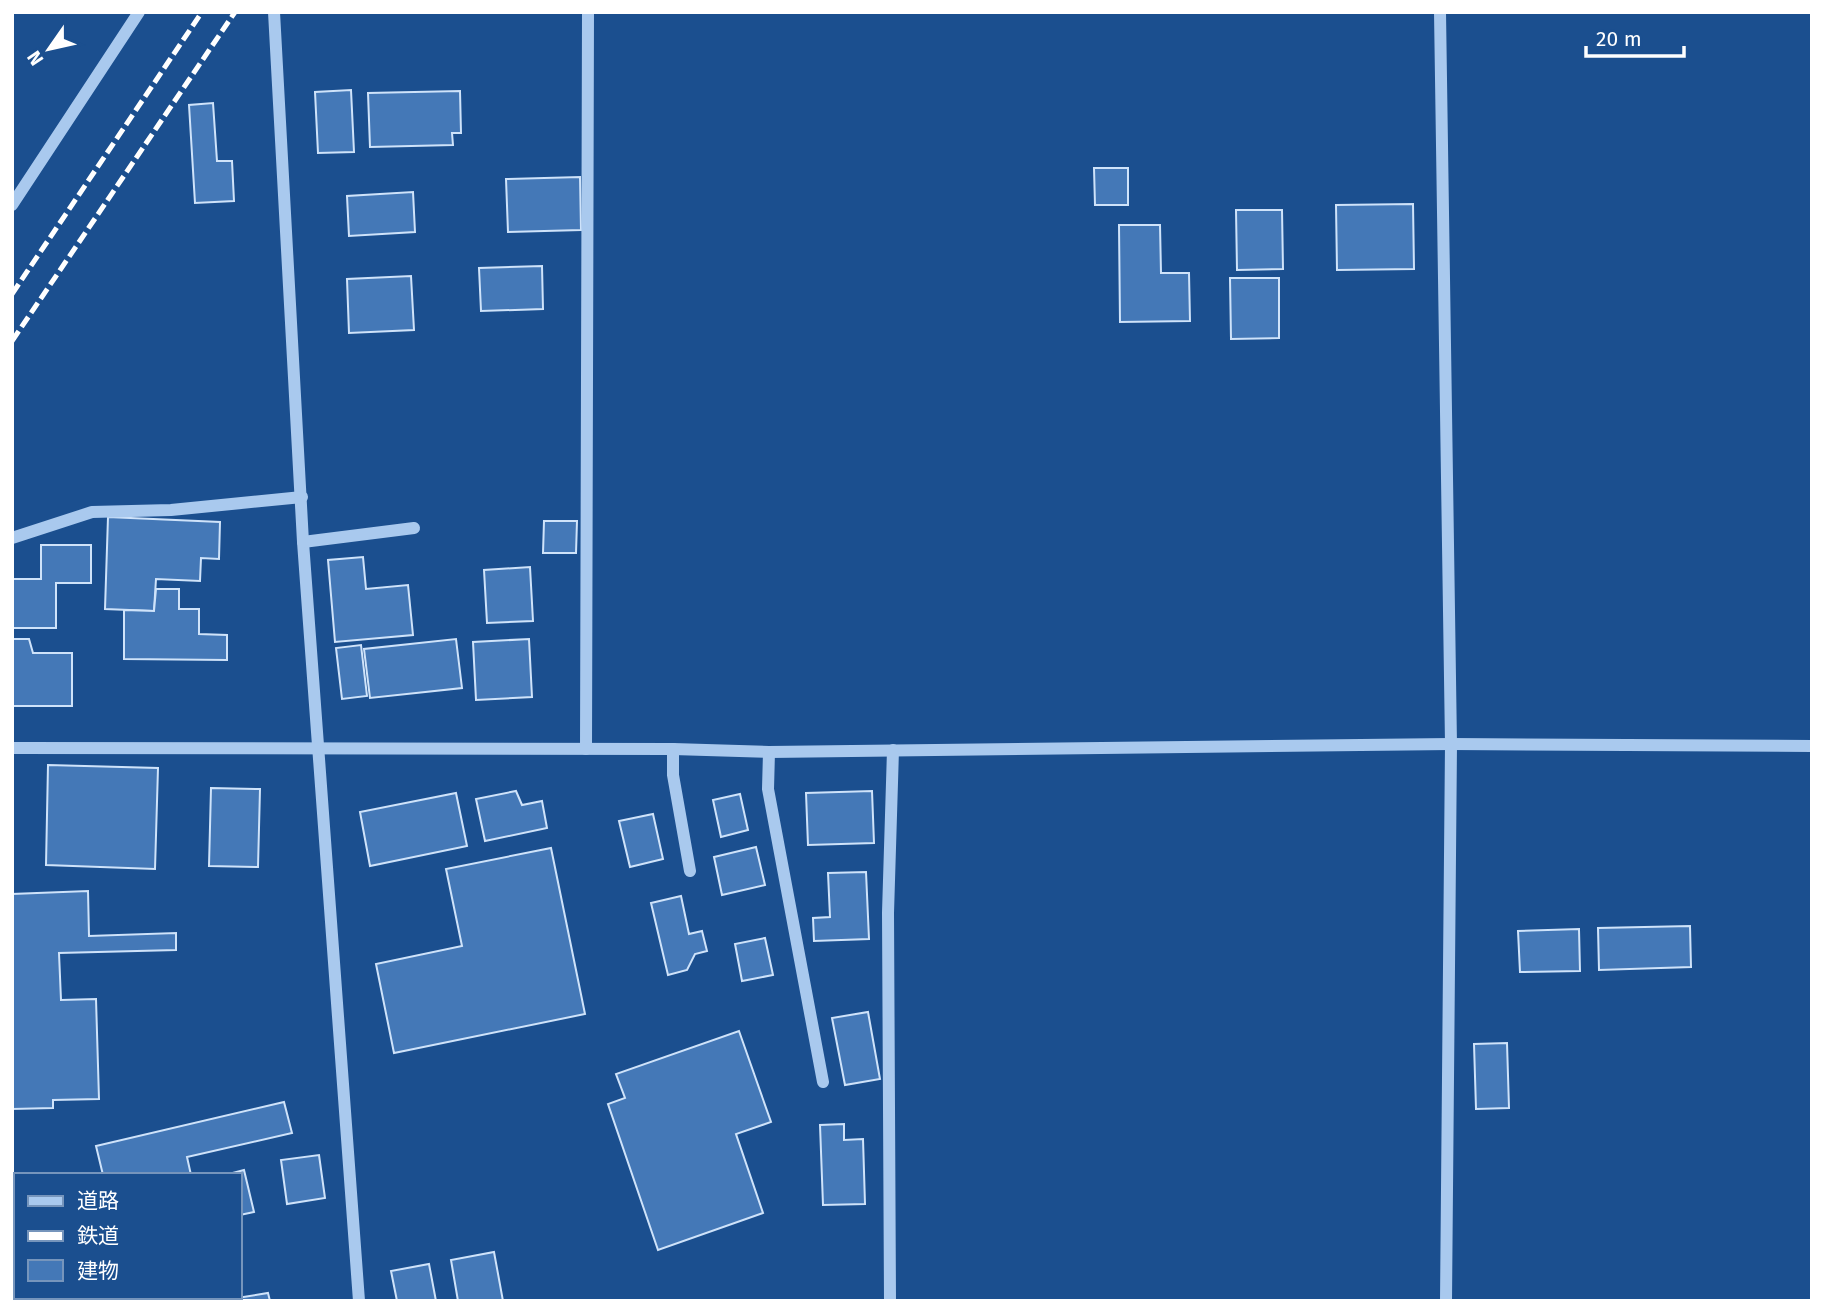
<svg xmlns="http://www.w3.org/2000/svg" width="1824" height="1313" font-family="'Fira Sans','Noto Sans JP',sans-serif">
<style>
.building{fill:#4478b7;stroke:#cfe3fa;stroke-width:2}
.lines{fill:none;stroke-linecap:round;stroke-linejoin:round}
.minor{stroke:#a9c9ee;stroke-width:12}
.rail{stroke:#fff;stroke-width:5;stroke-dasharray:12 5;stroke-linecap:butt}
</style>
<rect width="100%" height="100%" fill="#1b4f8f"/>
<g class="building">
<path d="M351 90 354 152 318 153 315 92Z"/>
<path d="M460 91 461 133H452L453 145 370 147 368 93Z"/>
<path d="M213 103 217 161H232L234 201 195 203 189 105Z"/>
<path d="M1094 168H1128V205H1095Z"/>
<path d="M580 177 581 230 508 232 506 179Z"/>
<path d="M413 192 415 232 349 236 347 196Z"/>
<path d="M1413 204 1414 269 1337 270 1336 205Z"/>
<path d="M1236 210H1282L1283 269 1237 270Z"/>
<path d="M1119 225H1160L1161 273H1189L1190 321 1120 322Z"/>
<path d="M542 266 543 309 481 311 479 268Z"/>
<path d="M411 276 414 330 349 333 347 279Z"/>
<path d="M1230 278H1279V338L1231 339Z"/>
<path d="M108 517 220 522 219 559 201 558 200 581 156 579 154 611 105 609Z"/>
<path d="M544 521H577L576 553H543Z"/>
<path d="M41 545H91V583H56V628H12V579H41Z"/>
<path d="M363 557 366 589 408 585 413 635 335 642 328 560Z"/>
<path d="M530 567 533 621 487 623 484 570Z"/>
<path d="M156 589H179V609H199V634L227 635V660L124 659V610L154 611Z"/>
<path d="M12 639H29L33 653H72V706H12Z"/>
<path d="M456 639 462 688 370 698 364 649Z"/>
<path d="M529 639 532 697 476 700 473 642Z"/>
<path d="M361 645 367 696 342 699 336 648Z"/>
<path d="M48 765 158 768 155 869 46 865Z"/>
<path d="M211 788 260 789 258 867 209 866Z"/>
<path d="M516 791 522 805 542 801 547 828 485 841 476 799Z"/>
<path d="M872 791 874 843 808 845 806 793Z"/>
<path d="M456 793 467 846 370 866 360 812Z"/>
<path d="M740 794 748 830 721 837 713 800Z"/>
<path d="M653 814 663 859 630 867 619 821Z"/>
<path d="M756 847 765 885 722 895 714 857Z"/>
<path d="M551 848 585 1014 394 1053 376 964 462 946 446 869Z"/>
<path d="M866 872 869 939 814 941 813 918 830 917 828 873Z"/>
<path d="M88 891 89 936 176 933V950L59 953 61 1000 96 999 99 1099 53 1100V1108L12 1109V894Z"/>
<path d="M681 896 689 934 702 931 707 951 695 954 687 970 668 975 651 903Z"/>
<path d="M1690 926 1691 967 1599 970 1598 928Z"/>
<path d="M1579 929 1580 971 1520 972 1518 931Z"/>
<path d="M765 938 773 975 742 981 735 944Z"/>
<path d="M868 1012 880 1079 845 1085 832 1018Z"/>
<path d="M739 1031 771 1122 736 1134 763 1213 658 1250 608 1104 625 1098 616 1074Z"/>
<path d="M1507 1043 1509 1108 1476 1109 1474 1044Z"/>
<path d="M284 1102 292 1133 187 1157 191 1175H103L96 1146Z"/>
<path d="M844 1124V1140L863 1139 865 1204 823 1205 820 1125Z"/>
<path d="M319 1155 325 1198 287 1204 281 1160Z"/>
<path d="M244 1170 254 1212 240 1215V1175H225Z"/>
<path d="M494 1252 503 1301H458L451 1260Z"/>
<path d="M429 1264 436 1301H397L391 1271Z"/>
<path d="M268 1293 270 1301H218Z"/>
<path d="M127 1297H216V1301H128Z"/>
</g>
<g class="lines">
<g class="minor">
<path d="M274 12 303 542 359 1301"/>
<path d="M1440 12 1451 744 1446 1301"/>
<path d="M12 205 139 12"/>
<path d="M12 538 92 512 171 510 302 497"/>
<path d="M303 542 414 528"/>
<path d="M12 748 673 749 769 752 1451 744 1812 746"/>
<path d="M586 749 588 12"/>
<path d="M673 749V775L690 871"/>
<path d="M769 752 768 789 823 1082"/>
<path d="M890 1301 888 913 893 750"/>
</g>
<g class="rail">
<path d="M12 294 202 12"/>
<path d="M12 341 235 12"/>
</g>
</g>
<rect width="1824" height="1313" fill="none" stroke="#ffffff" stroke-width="28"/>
<rect x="14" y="1173" width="228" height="126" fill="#1b4f8f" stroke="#7695bc" stroke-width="2"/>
<rect x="28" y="1196" width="35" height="10" fill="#a9c9ee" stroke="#7695bc" stroke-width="2"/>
<text x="77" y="1208" font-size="21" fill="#ffffff">道路</text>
<rect x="28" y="1231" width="35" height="10" fill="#ffffff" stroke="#7695bc" stroke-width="2"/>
<text x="77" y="1243" font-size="21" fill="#ffffff">鉄道</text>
<rect x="28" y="1260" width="35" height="21" fill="#4478b7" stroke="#7695bc" stroke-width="2"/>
<text x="77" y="1278" font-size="21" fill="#ffffff">建物</text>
<g transform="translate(49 49) rotate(236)" stroke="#1b4f8f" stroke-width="5" paint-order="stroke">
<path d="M0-5L12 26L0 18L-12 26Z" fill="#ffffff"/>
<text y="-10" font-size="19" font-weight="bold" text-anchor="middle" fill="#ffffff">N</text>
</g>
<path d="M1586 46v10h98v-10" fill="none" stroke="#ffffff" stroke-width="3.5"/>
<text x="1596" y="46" font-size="21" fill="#ffffff" stroke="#1b4f8f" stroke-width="5" paint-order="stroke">20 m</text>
</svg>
